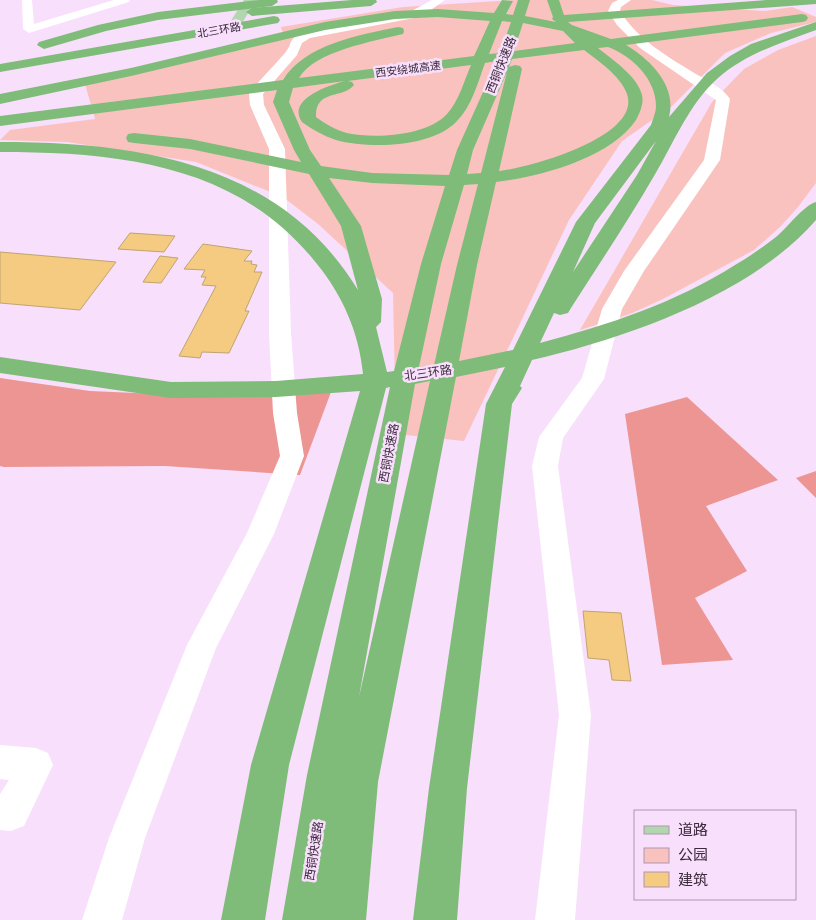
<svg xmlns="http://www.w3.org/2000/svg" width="816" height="920" font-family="Rubik,'Noto Sans SC',sans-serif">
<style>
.green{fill:#fac2bf}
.forest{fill:#ec9592}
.building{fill:#f4cb80;stroke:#c0a470}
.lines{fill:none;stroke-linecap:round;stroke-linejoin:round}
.minor{fill:#fff;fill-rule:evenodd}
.major{fill:#b2d7af;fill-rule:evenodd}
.highway{fill:#7fbc79;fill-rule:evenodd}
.labels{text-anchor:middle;stroke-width:5;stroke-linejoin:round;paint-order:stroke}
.far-street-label{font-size:11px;fill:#3a2a3c;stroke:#f8dffb}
.street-label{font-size:12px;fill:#3a2a3c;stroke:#f8dffb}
</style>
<rect width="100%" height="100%" fill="#f8dffb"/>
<g class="green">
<path d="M516 0H652L673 5 765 11 792 7 816 17V22L771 33 725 53 672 106 622 141 569 220 464 441 396 434 393 293 318 224 283 197 196 162 67 142 0 140 10 130 95 119 85 84 285 39 281 27 403 7Z"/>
<path d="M816 36V183L798 207 781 226 754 250 663 299 630 314 580 330 712 102 744 69 778 50Z"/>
</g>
<g class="forest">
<path d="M0 378 90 391 226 397 331 392 300 475 165 466 4 467 0 466Z"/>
<path d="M687 397 778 480 706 506 747 571 695 598 733 660 662 665 625 414Z"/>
<path d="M816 471V498L796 478Z"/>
</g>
<g class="building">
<path d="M130 233 175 236 164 252 118 249Z"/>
<path d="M203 244 252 251 244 261H252L251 264 257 265 254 272H262L245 311H249L229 353 202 352 200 358 179 356 216 286 202 285 206 277H201L205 270 184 269Z"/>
<path d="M0 252 116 262 80 310 0 303Z"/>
<path d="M160 256 178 258 161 283 143 282Z"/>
<path d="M583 611 621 613 631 681 612 680 609 660 588 658Z"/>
</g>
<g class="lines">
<g class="minor">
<path d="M22 0H32L34 24 114 0H130L129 2 29 33 23 29Z"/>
<path d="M432 0H445L425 14 414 18 310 38 302 43 297 55 263 94 264 105 285 149 291 333 297 413 304 456 274 534 216 648 145 838 122 920H82L109 838 187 645 247 533 280 456 273 413 269 333V149L250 105 249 94C260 79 273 67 285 53 294 42 286 42 302 32L408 13Z"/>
<path d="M618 0H631L621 7 620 11C637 39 668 57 696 74 708 81 722 87 730 99L720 160 644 271 622 309 604 379 563 438 558 466 591 715 575 920H535L559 715 532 466 539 437 582 378 602 309 624 271 704 160 716 100 640 48 617 25 608 11 612 3Z"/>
<path d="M0 745 36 748 48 753 53 765 24 826 11 831 0 830V794L9 780 0 779Z"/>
</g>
<path class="major" d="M244 0H256L238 30H228L227 27Z"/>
<g class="highway">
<path d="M259 0H277L278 2 272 6 158 20 106 31 44 49 37 45 39 42 98 25 158 12Z"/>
<path d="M352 0H376L377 2 371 6 252 16 246 12 252 8Z"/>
<path d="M502 0 513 1 506 14 513 15 518 0H530L525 16 556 22 552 19 553 17 547 0H559L564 15 767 0H816V4L568 22 572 25 611 39 802 14 806 15 808 18 806 21 802 22 626 45C651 60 677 86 669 117L707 73 730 56 751 44 816 22V30C781 43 747 53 718 78 688 105 674 143 654 176 628 221 599 264 571 308L568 313 560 315 554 313 540 343C608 325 675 303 735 265 749 257 763 247 776 237 787 228 804 205 816 202V220C751 295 626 338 532 360L520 386 522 388 512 404 467 788 457 920H413L429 788 486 404 505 367 456 377 378 782 366 920H282L307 775 390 387 386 388 289 765 265 920H221L251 765 360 391 276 397 171 398 0 373V357L171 382 276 381 363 374C359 333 343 296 317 264 239 164 118 152 0 152V142C137 142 280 162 358 290L341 226 309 174 190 149 134 143 128 142 126 138 128 134 134 133 190 139 301 162 294 150 273 102 277 90 0 126V116L283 80C305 44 360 35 398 27L403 28 404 31 403 34C375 41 314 51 299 78L474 56 490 21 438 17 395 19 325 30 131 76 0 104V94L131 68 325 22 395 11 438 9 494 13ZM502 21 511 22 500 53 489 54ZM523 23 563 31 575 43 514 51ZM608 47C632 56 656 79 656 106 656 112 653 119 651 125L576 222 513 350 459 361 477 265 496 182C539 177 611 158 636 120 640 113 644 103 642 95 638 77 612 59 598 48ZM584 50C598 61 620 75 627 94 642 137 528 168 499 171L522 69 520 66 515 65 509 67 512 59ZM497 61 457 150 449 175 372 173 321 166 310 150 289 102 293 88 345 81C330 85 286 99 302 122 313 130 324 136 336 140 369 149 432 148 457 121 472 106 478 82 485 63ZM471 65C464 81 459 101 447 114 427 136 375 139 347 133 336 130 325 124 316 117 315 89 343 99 354 85L352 82 348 81ZM507 72 481 173 467 174 473 150ZM656 141 637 175 573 272 595 223ZM329 178 372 183 445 186 421 264 394 371 387 372 376 327 381 322 382 299 361 226ZM478 184 457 265 434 365 419 367 441 264 464 185ZM430 381 359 697 415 384Z"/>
<path d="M274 16 278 17 280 20 278 23 0 72V64Z"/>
</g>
</g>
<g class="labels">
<g class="far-street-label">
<text transform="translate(219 30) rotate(-10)" y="4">北三环路</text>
<text transform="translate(408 69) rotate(-7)" y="4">西安绕城高速</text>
</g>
<g class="street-label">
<text transform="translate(501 65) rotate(-68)" y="4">西铜快速路</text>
<text transform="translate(428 373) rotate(-8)" y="4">北三环路</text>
<text transform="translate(389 453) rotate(-79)" y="4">西铜快速路</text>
<text transform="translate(314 851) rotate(-81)" y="4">西铜快速路</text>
</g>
</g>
<rect x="634" y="810" width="162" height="90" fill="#f8dffb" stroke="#ac97af"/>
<rect x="644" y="826" width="25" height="8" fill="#b2d7af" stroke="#ac97af"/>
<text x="678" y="835" font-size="15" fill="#3a2a3c">道路</text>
<rect x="644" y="848" width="25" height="15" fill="#fac2bf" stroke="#ac97af"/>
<text x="678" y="860" font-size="15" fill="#3a2a3c">公园</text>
<rect x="644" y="872" width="25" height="15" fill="#f4cb80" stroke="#ac97af"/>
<text x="678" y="885" font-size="15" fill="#3a2a3c">建筑</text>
</svg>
